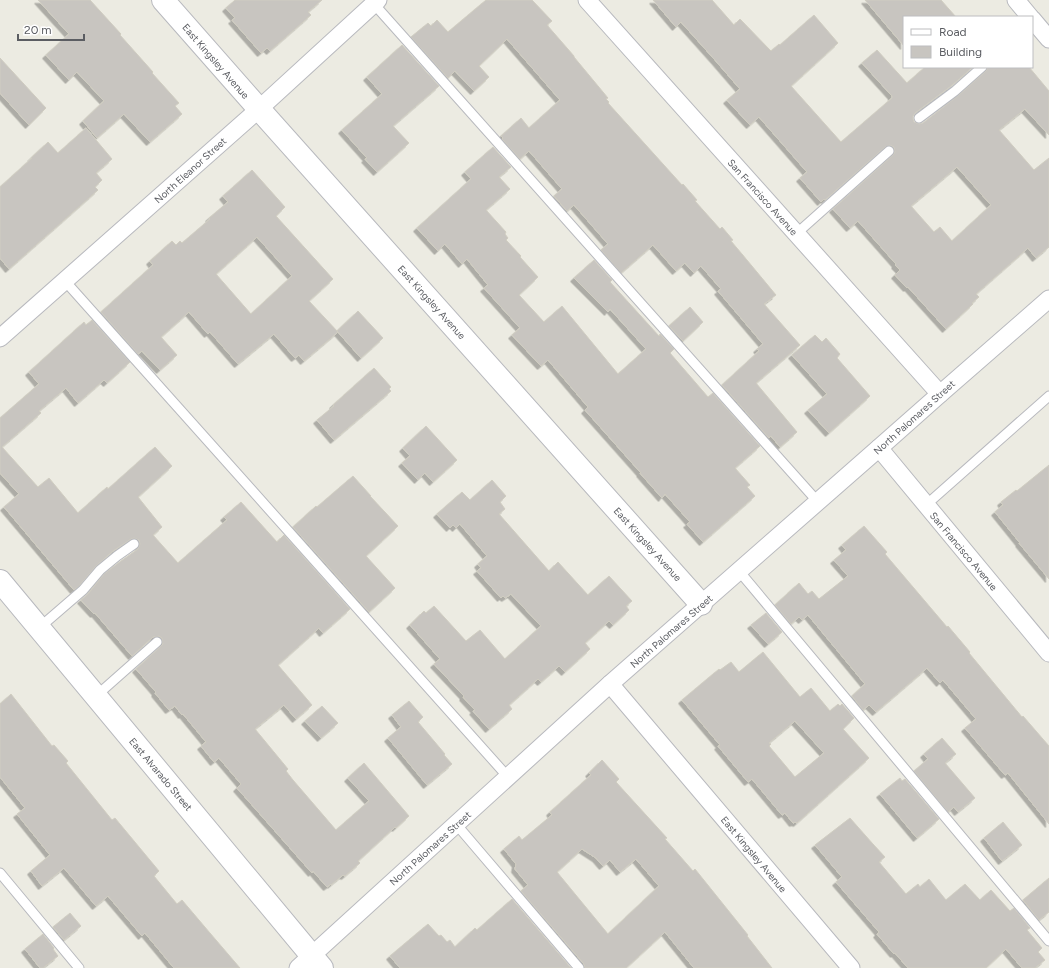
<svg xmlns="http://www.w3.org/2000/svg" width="1049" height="968" font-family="Figtree,sans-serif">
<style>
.building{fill:#c8c5c0;stroke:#d0cdc1;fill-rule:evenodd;filter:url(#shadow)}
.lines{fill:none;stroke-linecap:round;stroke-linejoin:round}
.service-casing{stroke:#b8b9be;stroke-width:11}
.minor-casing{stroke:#b8b9be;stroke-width:19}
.tertiary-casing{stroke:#b8b9be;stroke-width:24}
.service{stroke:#fff;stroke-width:9}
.minor{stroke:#fff;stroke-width:17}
.tertiary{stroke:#fff;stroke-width:22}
.labels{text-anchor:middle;stroke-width:4;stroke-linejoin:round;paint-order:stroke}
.street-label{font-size:10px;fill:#5b5d62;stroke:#fff}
</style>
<defs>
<filter id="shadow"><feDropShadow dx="-3.5" dy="3.5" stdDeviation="0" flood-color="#0004"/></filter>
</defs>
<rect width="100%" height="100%" fill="#ecebe2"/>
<g class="building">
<path d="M38 0H90L121 34 120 35 153 72 152 73 179 103 175 106 182 114 150 142 124 114 97 138 83 121 104 101 77 72 69 80 46 55 69 34Z"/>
<path d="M235 0H322L308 12 311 15 270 51 267 48 261 53 232 20 235 18 226 8Z"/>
<path d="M486 0H532L552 21 547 25 574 56V57L608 98 606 99 609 102 608 103 682 185 683 184 697 200 695 201 720 229 722 227 733 240 731 241 742 254 776 295 764 304 800 345 756 383 797 432 780 447 771 436 769 438 722 385 759 351 757 349 763 344 718 291 721 289 701 266 694 273 685 263 676 271 653 245 621 273 601 250 608 244 574 205 567 211 554 196 562 189 529 151 520 159 502 139 503 138 501 136 521 118 529 128 560 100 507 39 479 66 489 77 474 91 455 71 448 78 411 37 428 23 431 26 437 20 448 32Z"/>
<path d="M653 0H712L734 25 740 19 771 51 779 44 780 45 814 15 838 43 791 86 841 142 892 98V96L862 63 877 50 907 83 925 67H973L951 86 915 113 913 116V119L914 122 919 124 923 123 959 95 986 71 988 67H1029L1049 91V135L1025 109 999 130 1034 170 1049 158V247L1036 258 1028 248 976 294 979 297 972 303 973 304 946 329 908 287 907 288 895 275 900 270 895 265 896 264 858 221 850 228 833 209 893 155 895 152 894 147 890 145 885 147 825 200 824 199 821 202 800 178 807 172 759 117 750 125 727 100 740 89 715 60 681 22 676 27ZM957 167 991 205 952 241 940 227 934 232 911 206Z"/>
<path d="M865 0H941L956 17H904V46Z"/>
<path d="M402 45 439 86 393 126 409 143 377 172 365 159 367 158 342 130 382 94 367 77Z"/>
<path d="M0 58 46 108 29 125 0 93Z"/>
<path d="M86 128 112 159 96 173 102 180 95 187 98 190 9 269 0 258V187L32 158H31L48 142 58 153Z"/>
<path d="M493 147 511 167 499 177 510 189 486 210 506 232 505 234 508 238 506 240 521 256 520 257 538 277 519 295 544 322 562 306 618 374 646 349 610 309 608 312 574 278 594 260 612 280 610 282 659 336 660 334 674 349 670 353 708 397 713 393 760 446 735 468 750 485 747 487 755 496 703 542 687 524 690 522 665 494 662 498 640 473H641L585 410 588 407 548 360 541 366 512 335 520 328 484 288 488 285 467 259 462 264 445 244 438 251 417 228 471 179 465 172Z"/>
<path d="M252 170 285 207 276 216 333 279 309 301 338 332 304 361 299 355 295 358 274 334 238 364 210 332 208 334 189 312 161 337 177 355 160 370 142 351 138 354 101 312 153 265 150 261 172 241 176 245 180 241 182 243 210 219 209 218 228 202 223 196ZM257 237 292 276 251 314 216 274Z"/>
<path d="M690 307 703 322 683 341 669 326Z"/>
<path d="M358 311 383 338 361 358 337 331Z"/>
<path d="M92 320 130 362 107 383 104 380 78 403 66 388 39 411 41 413 2 447 38 487 49 478 78 513 107 487 108 489 155 447 172 466 138 497 162 527 153 535 178 563 227 520 224 517 241 502 277 542 284 535 350 609 323 633 319 628 278 665 312 705 296 719 284 705 255 729 288 769 286 771 293 780 336 830 369 801 348 778 364 763 409 816 396 828 395 827 358 861 360 863 345 876 343 875 331 885V884L327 887 313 871 312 873 237 788 241 784 219 758 214 762 201 746 206 742 183 714 182 715 175 706 169 710 155 693 156 692 136 669 161 646 163 644 162 638 159 636 153 637 132 656 95 613 94 614 81 600 88 594 104 574 121 561 138 549 140 544 139 540 134 538 131 539 113 551 96 566 79 586 74 590 4 507 19 494 0 473V418L39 384 29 372 84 322 86 325Z"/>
<path d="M815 335 822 342 826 338 840 354 837 358 870 396 829 433 808 410 827 394 792 355Z"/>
<path d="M374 368 391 387 389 389 391 391 334 440 317 420 334 406 333 405Z"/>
<path d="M426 426 457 460 433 482 425 473 418 480 402 463 410 456 403 448Z"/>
<path d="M1049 465V579L1019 543H1020L995 512 1003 505 1001 502 1016 490 1017 491Z"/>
<path d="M353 476 371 496H370L398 526 366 556 395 588 369 612 293 527 316 506 317 507Z"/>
<path d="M492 480 506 496 500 502 505 509 499 514 549 571 558 562 588 595 609 576 632 601 626 606 629 610 613 625 609 621 585 643 590 649 565 672 559 666 541 682 538 679 509 705 512 709 489 729 473 711 475 710 463 697 464 696 434 664 440 659 410 625 424 611 426 613 434 606 466 641 480 630 505 659 541 626 511 594 505 598 503 596 501 598 477 571 481 568 478 564 487 556 460 524 456 528 453 525 450 528 437 514 462 492 470 500Z"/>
<path d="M864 526 887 552 885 554 947 627 948 626 970 652 969 653 1022 717 1023 716 1049 746V824L1008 773 1005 775 965 728 976 719 943 680 940 683 927 668 876 712 869 705 863 710 852 696 865 684 808 615 802 620 799 617 791 624 775 605 799 583 808 594 812 591 819 599 848 576 834 560 846 550 842 545Z"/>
<path d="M766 613 782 632 768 644 751 625Z"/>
<path d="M763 652 800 697 811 688 830 711 838 704 840 706 842 704 854 718 843 729 869 758 797 823 795 822 793 823 785 813 782 815 752 779 748 782 718 746 720 745 682 700 719 669 720 670 731 662 739 672ZM795 721 824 753 795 777 769 746 771 744 769 743Z"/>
<path d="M11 694 52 746 54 745 68 761 66 763 112 820 115 818 159 871 154 876 177 904 182 900 210 933 240 968H174L145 933 142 936 108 896 96 906 64 868 42 886 31 871 50 855 17 814 25 808 0 777V704Z"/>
<path d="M409 701 423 717 418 722 445 754 444 755 452 764 427 785 388 738 401 727 392 715Z"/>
<path d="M322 706 338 723 321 738 305 721Z"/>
<path d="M942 738 956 754 945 763 975 798 958 812 954 807 948 812 914 771 928 759 924 754Z"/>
<path d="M602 760 619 779 616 782 667 838 665 839 693 871 695 869 748 935 747 936 772 968H694L665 932 626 968H585L584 964 521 891 528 885 515 869 516 864 504 849 519 836 522 840 552 815 550 812 591 775 589 773ZM582 849 596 858 603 866 610 860 620 872 636 859 659 886 608 934 557 872Z"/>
<path d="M900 778 902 781 905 779 939 819 917 838 880 794Z"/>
<path d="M850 818 873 844 885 857 879 862 906 894 918 884 920 887 929 879 946 900 965 884 980 900 991 890 1010 911 1014 908 1030 928 1027 930 1042 948 1038 952 1045 960 1035 968H1022L1006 949 986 968H908L895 953 894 954 877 934 879 932 836 882 842 877 815 845Z"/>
<path d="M1003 822 1022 845 1002 861 984 838Z"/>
<path d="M1049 878V912L1039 920 1023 900Z"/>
<path d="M512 899 571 968H400L390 956 428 924 439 936 441 935 447 942 450 940 455 947 475 928 477 930Z"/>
<path d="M70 913 81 926 64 940 53 927Z"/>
<path d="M43 934 54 948 53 949 58 956 43 968H40L25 949Z"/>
</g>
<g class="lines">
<defs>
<g id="service">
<path d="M374 4 818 502"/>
<path d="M919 118 955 91 982 67"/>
<path d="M796 234 889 151"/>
<path d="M65 281 508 777"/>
<path d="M926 505 1049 396"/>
<path d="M739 571 1049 941"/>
<path d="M39 628 83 590 100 570 117 556 134 544"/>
<path d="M96 696 157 642"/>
<path d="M456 824 579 968"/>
<path d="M0 873 79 968"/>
</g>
<g id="minor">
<path d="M587 0 940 394"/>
<path d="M1016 0 1030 17"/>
<path d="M1032 19 1049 39"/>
<path d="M0 338 259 109 378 0"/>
<path d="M879 448 1049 653"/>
<path d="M610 684 851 968"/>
<path d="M298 968 610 684 879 448 940 394 1049 299"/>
</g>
<g id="tertiary">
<path d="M163 0 259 109 701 604"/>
<path d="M0 581 322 968"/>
</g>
</defs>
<use href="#service" class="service-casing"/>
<use href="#minor" class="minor-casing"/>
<use href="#tertiary" class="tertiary-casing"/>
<use href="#service" class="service"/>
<use href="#minor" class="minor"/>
<use href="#tertiary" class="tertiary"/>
</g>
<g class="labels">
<g class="street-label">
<text transform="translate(216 61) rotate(49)" y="4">East Kingsley Avenue</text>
<text transform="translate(190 170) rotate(-42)" y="4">North Eleanor Street</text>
<text transform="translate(763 197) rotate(48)" y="4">San Francisco Avenue</text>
<text transform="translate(432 302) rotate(48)" y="4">East Kingsley Avenue</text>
<text transform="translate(914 417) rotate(-42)" y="4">North Palomares Street</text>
<text transform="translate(648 544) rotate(48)" y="4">East Kingsley Avenue</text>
<text transform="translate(964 551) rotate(50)" y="4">San Francisco Avenue</text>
<text transform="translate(671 631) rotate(-41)" y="4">North Palomares Street</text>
<text transform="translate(161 774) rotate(50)" y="4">East Alvarado Street</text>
<text transform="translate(430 848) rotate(-42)" y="4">North Palomares Street</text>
<text transform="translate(754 854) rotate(50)" y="4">East Kingsley Avenue</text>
</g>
</g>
<rect x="903" y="16" width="130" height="52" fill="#ffffff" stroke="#bdbec0"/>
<rect x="911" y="29" width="20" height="6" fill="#ffffff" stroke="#bdbec0"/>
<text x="939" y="36" font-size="12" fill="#5b5d62">Road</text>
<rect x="911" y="46" width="20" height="12" fill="#c8c5c0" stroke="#bdbec0"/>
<text x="939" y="56" font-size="12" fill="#5b5d62">Building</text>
<path d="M18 34v6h66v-6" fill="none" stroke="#5b5d62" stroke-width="2"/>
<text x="24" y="34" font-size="12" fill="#5b5d62" stroke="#ffffff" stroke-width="3" paint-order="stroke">20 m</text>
</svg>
